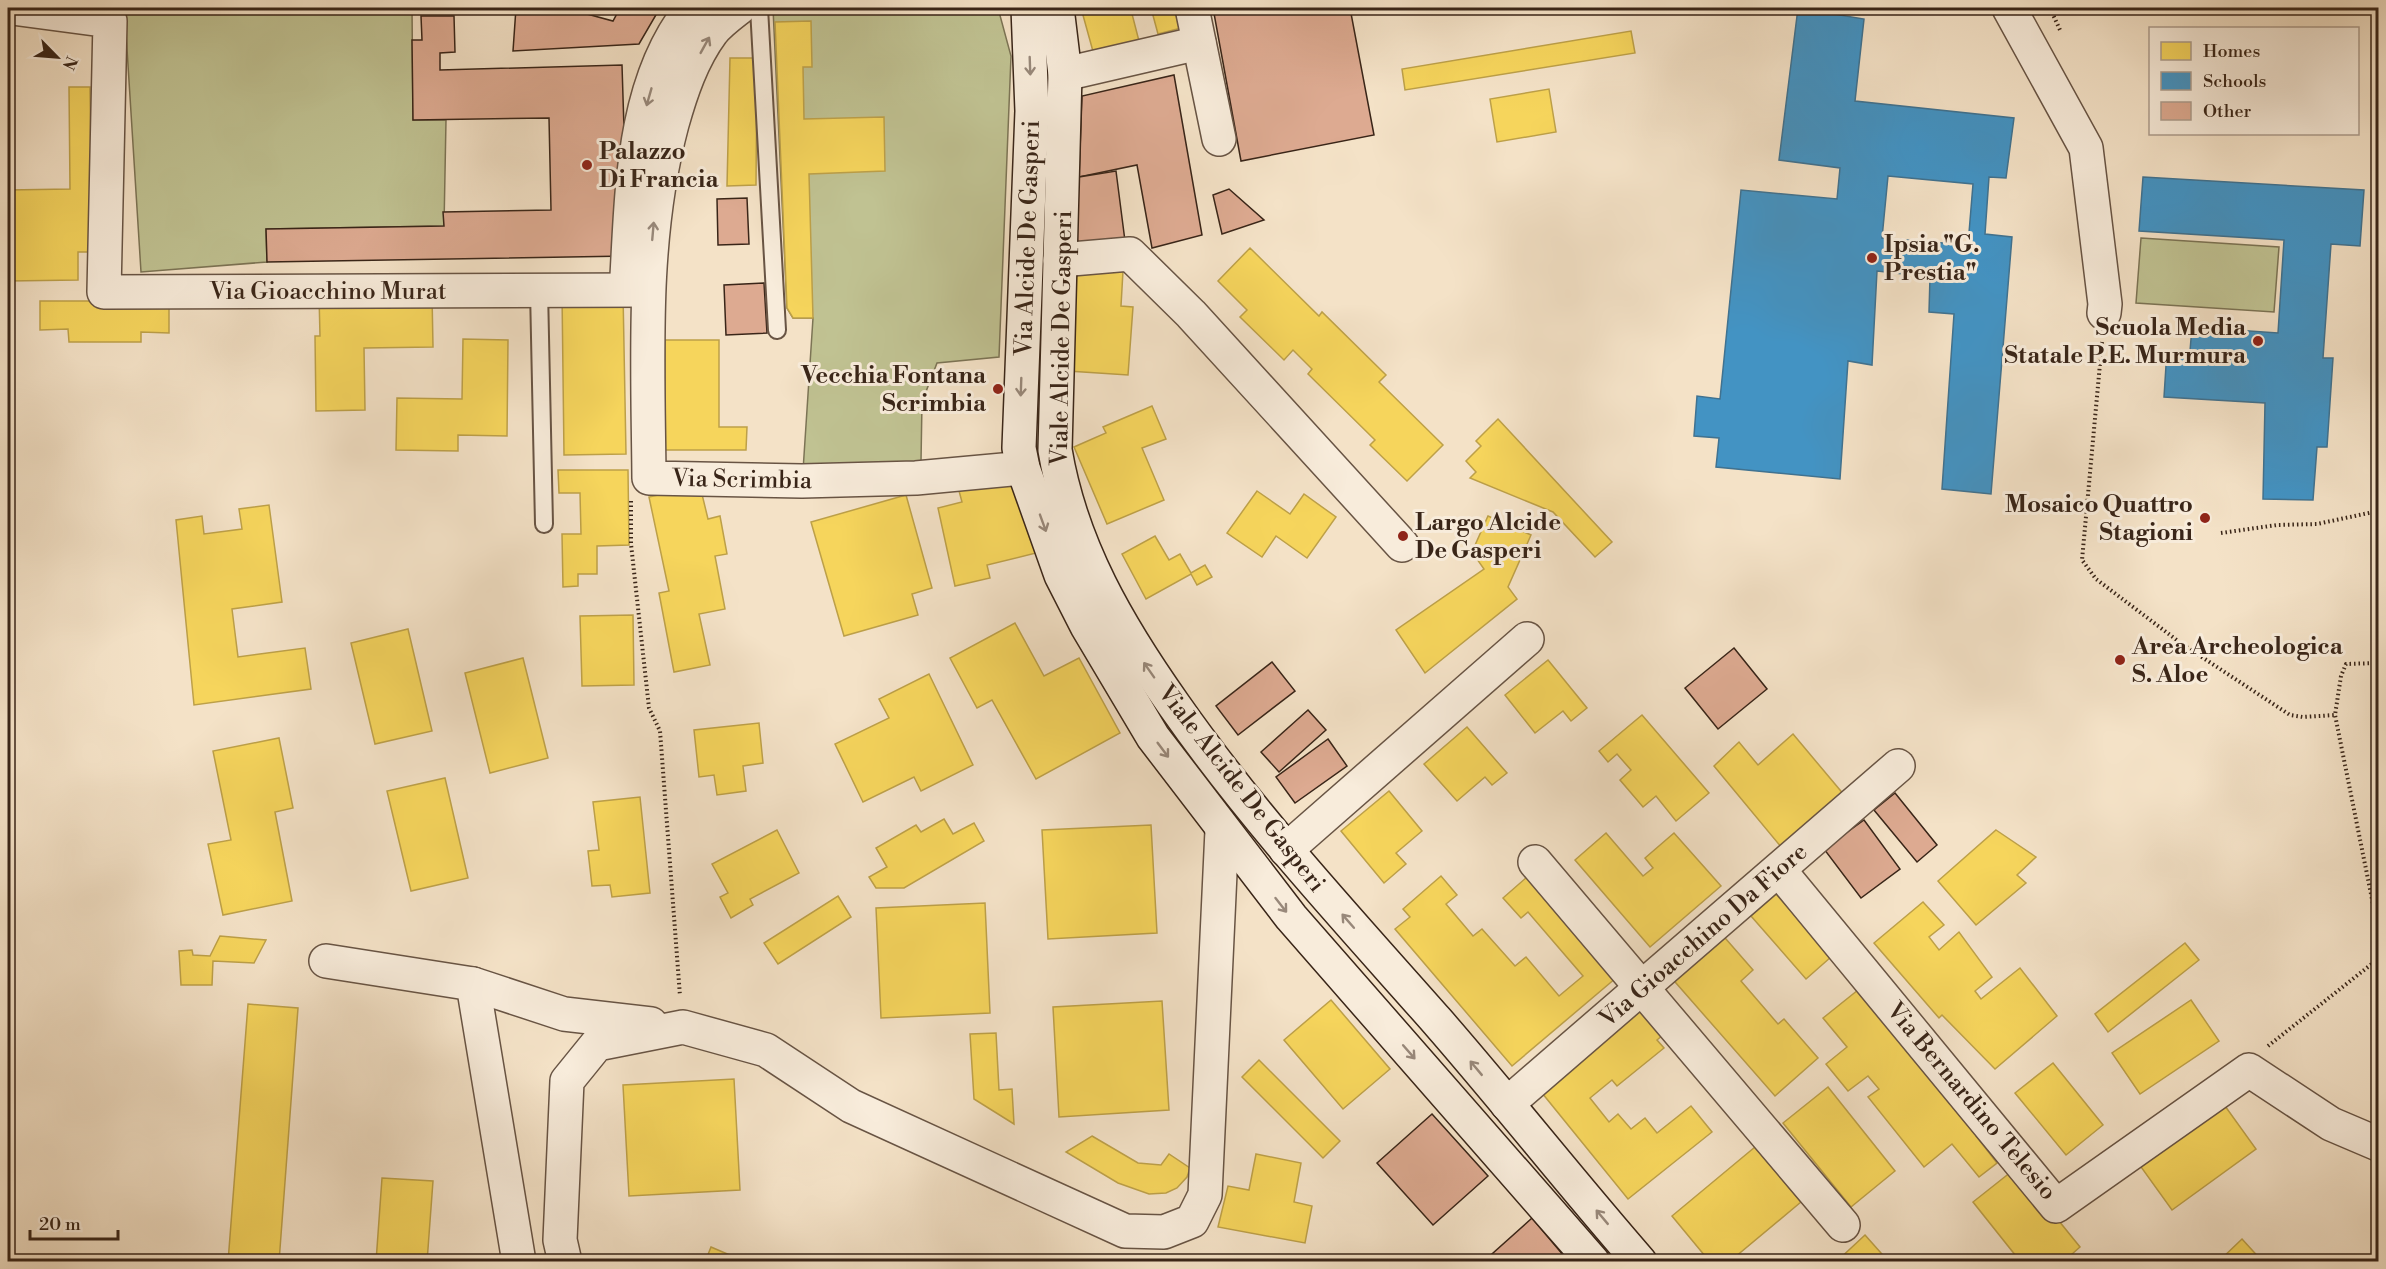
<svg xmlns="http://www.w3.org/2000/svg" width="2386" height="1269" font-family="'Libre Bodoni',serif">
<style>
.green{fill:#c0c292;stroke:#7c7455;stroke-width:1.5}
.homes{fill:#f6d55c;stroke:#bda048;stroke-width:1.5}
.schools{fill:#4393c3;stroke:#407290;stroke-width:1.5;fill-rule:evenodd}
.building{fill:#ddaa91;stroke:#392518;stroke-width:1.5}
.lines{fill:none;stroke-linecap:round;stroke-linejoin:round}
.service-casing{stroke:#685444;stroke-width:20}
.minor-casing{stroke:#685444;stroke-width:36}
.secondary-casing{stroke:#392518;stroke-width:36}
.path{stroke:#392518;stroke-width:4;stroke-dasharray:1.5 3;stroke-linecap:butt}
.service{stroke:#f8ecdb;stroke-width:16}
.minor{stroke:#f8ecdb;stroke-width:33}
.secondary{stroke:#f8ecdb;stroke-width:33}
.oneway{stroke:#98887a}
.poi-dot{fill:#8f2418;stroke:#f8ecdb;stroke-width:2}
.labels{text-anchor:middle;stroke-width:6;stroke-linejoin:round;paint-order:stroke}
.poi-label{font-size:24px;font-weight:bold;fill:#392518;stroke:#f8ecdb;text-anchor:start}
.street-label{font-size:24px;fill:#392518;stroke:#f8ecdb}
</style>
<rect width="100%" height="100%" fill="#f4e2c7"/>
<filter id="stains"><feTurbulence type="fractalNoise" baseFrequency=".00333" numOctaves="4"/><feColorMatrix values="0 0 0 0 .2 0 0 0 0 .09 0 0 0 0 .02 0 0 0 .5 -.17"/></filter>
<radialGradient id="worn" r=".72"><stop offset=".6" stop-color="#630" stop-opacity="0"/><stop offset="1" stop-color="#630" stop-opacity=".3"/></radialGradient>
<g class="green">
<path d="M128 8H412L413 120H446L444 226 266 229 267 262 141 272 125 17Z"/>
<path d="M773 8H998L1011 56 999 357 937 363 922 402 921 462 803 471 813 318H793L787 308Z"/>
<path d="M2141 238 2279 247 2274 312 2136 303Z"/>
</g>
<g class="homes">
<path d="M1081 8H1140L1131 10 1139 41 1094 55Z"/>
<path d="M1151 8H1180L1185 27 1158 34Z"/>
<path d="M811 21 812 67H803L804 119 884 117 885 171 809 174 813 318H793L787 308 775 22Z"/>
<path d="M1631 31 1635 53 1405 90 1402 69Z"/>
<path d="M730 58H757L756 185 727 186Z"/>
<path d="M69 87H90L92 252H78V280L8 281V190L70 189Z"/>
<path d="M1549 89 1556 132 1497 142 1490 99Z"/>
<path d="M1250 248 1319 316 1322 312 1386 375 1379 382 1443 445 1407 481 1370 445 1375 440 1308 374 1312 369 1293 350 1284 360 1240 317 1247 310 1218 281Z"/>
<path d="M1076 268 1123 271 1121 306 1133 307 1128 375 1068 371Z"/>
<path d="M623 293 626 454 564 455 562 294Z"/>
<path d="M432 294 433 347 364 348 365 410 316 411 315 336H320L319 295Z"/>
<path d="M40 301H169V333L141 332V342H69L68 329 40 330Z"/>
<path d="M463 339 508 340 507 436 458 435V451L396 450 397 398 462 399Z"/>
<path d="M665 340H719V427H747L746 450H665Z"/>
<path d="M1152 406 1166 439 1142 448 1164 500 1107 524 1074 447 1106 433 1103 427Z"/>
<path d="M1498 419 1612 542 1595 557 1553 512 1470 478 1476 472 1466 461 1481 446 1476 441Z"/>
<path d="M558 470H628L629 545 597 546V574H578V586L563 587 562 534H581L580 493H559Z"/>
<path d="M1018 473 1036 553 987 565 990 578 955 586 938 508 962 502 958 487Z"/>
<path d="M700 486 708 519 720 516 727 554 715 556 725 609 699 614 710 665 674 672 659 593 669 591 649 497Z"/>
<path d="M1257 491 1290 514 1304 494 1336 517 1307 558 1276 536 1262 557 1227 533Z"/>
<path d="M906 495 932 588 912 594 918 615 844 636 811 522Z"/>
<path d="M269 505 282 602 232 609 238 657 305 648 311 689 194 705 176 520 202 516 204 534 242 529 239 509Z"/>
<path d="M1488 516 1531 535 1508 587 1517 599 1425 673 1396 630 1484 569 1472 552Z"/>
<path d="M1155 536 1169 560 1180 554 1191 573 1205 565 1212 577 1197 585 1191 574 1146 599 1122 554Z"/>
<path d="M633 615 634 685 582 686 580 616Z"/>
<path d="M1015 623 1044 676 1079 658 1120 733 1036 779 992 700 977 708 950 658Z"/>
<path d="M408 629 432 731 375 744 351 643Z"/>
<path d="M523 658 548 758 490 773 465 673Z"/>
<path d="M1548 660 1587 708 1571 721 1563 711 1535 733 1505 695Z"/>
<path d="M929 674 973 765 921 791 914 777 863 802 835 744 889 718 879 699Z"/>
<path d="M1642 715 1709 793 1676 821 1656 796 1643 807 1620 780 1631 770 1617 754 1608 762 1599 751Z"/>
<path d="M759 723 763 763 743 766 746 791 717 795 714 775 699 777 694 730Z"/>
<path d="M1467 727 1507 773 1492 785 1485 777 1457 801 1424 764Z"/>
<path d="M1793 734 1845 796 1782 848 1714 766 1739 742 1758 765Z"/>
<path d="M279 738 293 808 275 812 292 901 223 915 208 844 231 840 213 751Z"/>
<path d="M445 778 468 878 411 891 387 791Z"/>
<path d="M1389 791 1422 831 1396 853 1406 864 1384 883 1341 831Z"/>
<path d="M640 797 650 893 612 897 610 885 592 886 588 851 599 850 593 802Z"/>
<path d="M944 819 953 834 974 823 984 841 904 888H876L869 877 887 867 876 848 916 825 921 832Z"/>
<path d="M1151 825 1157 933 1048 939 1042 830Z"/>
<path d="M777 830 799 873 750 899 753 905 731 918 720 897 728 893 712 864Z"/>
<path d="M1996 830 2036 857 2017 875 2026 883 1976 925 1938 881Z"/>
<path d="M1606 833 1643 876 1653 868 1645 858 1674 833 1721 886 1650 947 1575 860Z"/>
<path d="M1535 870 1623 972 1512 1066 1395 929 1410 917 1403 909 1441 876 1457 895 1446 904 1473 936 1482 929 1515 966 1526 957 1559 996 1583 976 1528 912 1521 918 1503 898Z"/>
<path d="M1776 894 1831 957 1806 979 1751 916Z"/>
<path d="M838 896 851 917 778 964 764 943Z"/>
<path d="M1923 902 1944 925 1929 937 1939 950 1959 932 1992 977 1975 991 1981 999 2020 968 2057 1016 1995 1069 1942 1015 1939 1018 1874 943Z"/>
<path d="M985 903 990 1013 881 1018 876 908Z"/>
<path d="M1719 931 1753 970 1741 981 1778 1024 1784 1019 1818 1058 1775 1096 1669 975Z"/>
<path d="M220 936 266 940 254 963 213 961 212 985H181L179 951 192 950 193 955 210 956Z"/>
<path d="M2185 943 2199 960 2108 1032 2095 1014Z"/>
<path d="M1863 986 1980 1133 1976 1136 1997 1163 1979 1177 1952 1144 1924 1167 1868 1097 1879 1089 1868 1076 1848 1091 1826 1064 1847 1047 1823 1018Z"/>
<path d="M1648 999 1671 1028 1657 1040 1664 1048 1617 1086 1612 1080 1590 1098 1609 1122 1618 1114 1631 1129 1645 1118 1657 1133 1691 1106 1712 1132 1628 1199 1538 1088Z"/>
<path d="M1331 1000 1390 1069 1343 1109 1284 1040Z"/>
<path d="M2191 1000 2219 1041 2140 1094 2112 1053Z"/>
<path d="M1162 1001 1169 1110 1059 1117 1053 1007Z"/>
<path d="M248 1004 298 1008 279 1262H228Z"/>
<path d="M996 1033 999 1090 1012 1089 1014 1124 974 1099 970 1034Z"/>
<path d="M1259 1060 1340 1141 1323 1158 1242 1077Z"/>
<path d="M2053 1063 2103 1125 2066 1155 2015 1093Z"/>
<path d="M734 1079 740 1190 629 1196 623 1085Z"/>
<path d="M1828 1087 1895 1171 1851 1207 1783 1123Z"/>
<path d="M2220 1099 2256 1149 2172 1210 2136 1160Z"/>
<path d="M1092 1136 1138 1163 1161 1165 1169 1154 1190 1168 1187 1177 1177 1188 1166 1193 1149 1194 1118 1183 1066 1152Z"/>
<path d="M1755 1147 1801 1202 1729 1262H1710L1672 1216Z"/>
<path d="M1256 1154 1301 1163 1294 1202 1312 1206 1305 1243 1218 1227 1228 1186 1249 1190Z"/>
<path d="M2016 1168 2080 1247 2063 1262H2041L2035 1255 2028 1260 2016 1256 1973 1202Z"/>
<path d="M382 1178 433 1181 427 1262H376Z"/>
<path d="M1865 1235 1889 1262H1836Z"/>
<path d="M2242 1239 2263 1262H2218Z"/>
<path d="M711 1247 746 1262H705Z"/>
</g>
<g class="schools">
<path d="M1798 8 1864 19 1855 101 2014 118 2006 178 1989 177 1985 234 2012 237 1991 494 1942 489 1954 314 1929 312 1930 277 1877 271 1872 365 1848 361 1840 479 1716 467 1719 438 1694 436 1697 396 1720 399 1741 190 1837 199 1840 168 1779 160ZM1888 176 1973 184 1968 245 1882 238Z"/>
<path d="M2143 177 2364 190 2360 246 2331 244 2323 358H2333L2327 447H2317L2313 500 2263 499 2265 403 2164 397 2167 350 2190 351 2192 327 2278 333 2284 240 2139 231Z"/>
</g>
<g class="building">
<path d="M516 8H565L613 21 620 8H660L639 44 513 51Z"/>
<path d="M1213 8H1350L1374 135 1241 161Z"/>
<path d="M421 16H454L455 52 440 53V70L622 65 628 256 267 262 266 229 444 226 443 212 551 210 549 118 413 120 412 40H422Z"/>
<path d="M1174 75 1202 235 1152 248 1137 165 1079 177 1082 96Z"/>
<path d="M1116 171 1125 241 1073 249 1079 177Z"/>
<path d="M1229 189 1264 220 1222 234 1213 195Z"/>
<path d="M747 198 749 244 718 245 717 199Z"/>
<path d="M764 283 767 333 726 335 724 285Z"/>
<path d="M1734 648 1767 689 1718 729 1685 688Z"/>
<path d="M1272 662 1295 691 1238 735 1216 706Z"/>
<path d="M1308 710 1326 730 1279 772 1261 752Z"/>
<path d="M1328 739 1347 766 1295 803 1276 777Z"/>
<path d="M1895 793 1937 845 1917 862 1874 810Z"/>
<path d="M1864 820 1900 869 1861 898 1824 849Z"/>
<path d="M1432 1114 1488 1176 1433 1225 1377 1163Z"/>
<path d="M1532 1218 1569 1262H1483Z"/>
</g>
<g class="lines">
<defs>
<g id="service">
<path d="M759 8 777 330"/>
<path d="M539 290 544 524"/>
</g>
<g id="minor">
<path d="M12 8 110 21 104 292 647 290"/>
<path d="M739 8C730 15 719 23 712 32 692 59 681 92 672 124 641 240 648 359 649 478L802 481 916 478 1023 468"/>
<path d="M1192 8 1219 139"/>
<path d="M2009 8 2086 148 2105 304 2104 313"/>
<path d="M1065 74 1199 43"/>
<path d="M1060 260 1130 254 1191 314 1402 545"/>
<path d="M627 276C632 187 633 80 692 8"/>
<path d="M1286 850 1527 639"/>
<path d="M1535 862 1843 1225"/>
<path d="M1779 870 2056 1206 2249 1070 2331 1124 2378 1144"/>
<path d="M326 961 473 984 519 1262"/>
<path d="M473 984 564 1014 651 1024"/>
<path d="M1507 1104 1898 766"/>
<path d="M565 1262 560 1240 567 1081 597 1044 683 1027 766 1050 851 1106 1125 1231 1164 1232 1192 1221 1205 1195 1222 830"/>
</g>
<g id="secondary">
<path d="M1028 8 1032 111 1019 448 1023 468 1061 575 1087 626 1153 737 1291 917 1593 1262"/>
<path d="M1057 8 1065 74 1055 450C1071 546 1119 627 1174 705 1253 818 1346 918 1437 1021 1506 1100 1571 1183 1640 1262"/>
</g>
</defs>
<use href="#service" class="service-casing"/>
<use href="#minor" class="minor-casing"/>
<use href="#secondary" class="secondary-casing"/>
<g class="path">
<path d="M2050 8 2060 30"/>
<path d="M2102 342 2082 560 2096 579 2182 644 2290 715 2303 717 2335 715"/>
<path d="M631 501V544L649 708 660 731 680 996"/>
<path d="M2221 533 2277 525 2317 524 2378 511"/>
<path d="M2378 663 2346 664 2341 676 2335 715 2378 929"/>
<path d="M2268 1046 2378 959"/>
</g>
<use href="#service" class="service"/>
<use href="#minor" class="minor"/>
<use href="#secondary" class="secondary"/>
</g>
<defs><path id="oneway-shaft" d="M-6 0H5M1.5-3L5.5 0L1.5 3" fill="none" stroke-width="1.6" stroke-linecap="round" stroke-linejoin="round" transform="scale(1.5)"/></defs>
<g class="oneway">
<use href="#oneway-shaft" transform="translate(705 45) rotate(-61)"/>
<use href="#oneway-shaft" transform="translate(1030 66) rotate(88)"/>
<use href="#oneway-shaft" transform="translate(649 97) rotate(106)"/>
<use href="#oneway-shaft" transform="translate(653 231) rotate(-85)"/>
<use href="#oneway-shaft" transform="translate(1021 387) rotate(92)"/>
<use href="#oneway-shaft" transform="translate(1043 523) rotate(70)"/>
<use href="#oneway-shaft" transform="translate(1149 670) rotate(-125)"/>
<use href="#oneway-shaft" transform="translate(1163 750) rotate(53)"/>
<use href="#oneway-shaft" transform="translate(1281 905) rotate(52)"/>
<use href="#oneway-shaft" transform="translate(1348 921) rotate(-131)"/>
<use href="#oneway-shaft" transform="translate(1409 1052) rotate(49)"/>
<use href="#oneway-shaft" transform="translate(1476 1068) rotate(-130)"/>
<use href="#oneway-shaft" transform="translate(1602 1217) rotate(-130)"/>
</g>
<g class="poi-dot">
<circle cx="587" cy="165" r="6"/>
<circle cx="1872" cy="258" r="6"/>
<circle cx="2258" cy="341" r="6"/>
<circle cx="998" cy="389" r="6"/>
<circle cx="2205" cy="518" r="6"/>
<circle cx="1403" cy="536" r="6"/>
<circle cx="2120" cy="660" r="6"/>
</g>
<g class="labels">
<g class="poi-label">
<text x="599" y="159">Palazzo<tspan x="599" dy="28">Di Francia</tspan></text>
<text x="1884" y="252">Ipsia "G.<tspan x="1884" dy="28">Prestia"</tspan></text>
<text x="2246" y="335" text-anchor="end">Scuola Media<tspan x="2246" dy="28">Statale P.E. Murmura</tspan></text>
<text x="986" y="383" text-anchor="end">Vecchia Fontana<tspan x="986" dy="28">Scrimbia</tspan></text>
<text x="2193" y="512" text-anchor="end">Mosaico Quattro<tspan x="2193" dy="28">Stagioni</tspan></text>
<text x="1415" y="530">Largo Alcide<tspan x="1415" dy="28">De Gasperi</tspan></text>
<text x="2132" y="654">Area Archeologica<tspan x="2132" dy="28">S. Aloe</tspan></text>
</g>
<g class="street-label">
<text transform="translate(1027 238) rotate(-88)" y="8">Via Alcide De Gasperi</text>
<text x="328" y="299">Via Gioacchino Murat</text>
<text transform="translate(1061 338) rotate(-89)" y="8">Viale Alcide De Gasperi</text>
<text transform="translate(742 479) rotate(1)" y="8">Via Scrimbia</text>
<text transform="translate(1242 788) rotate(52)" y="8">Viale Alcide De Gasperi</text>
<text transform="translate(1703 935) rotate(-41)" y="8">Via Gioacchino Da Fiore</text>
<text transform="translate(1972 1101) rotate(50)" y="8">Via Bernardino Telesio</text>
</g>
</g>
<rect width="2386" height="1269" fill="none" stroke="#f4e2c7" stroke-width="30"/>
<rect x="9" y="9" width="2368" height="1251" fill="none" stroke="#392518" stroke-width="3"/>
<rect x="15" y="15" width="2356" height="1239" fill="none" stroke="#392518" stroke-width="1.5"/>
<rect x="2149" y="27" width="210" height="108" fill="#f8ecdb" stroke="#ac9c8d" stroke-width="1.5"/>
<rect x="2161" y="42" width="30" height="18" fill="#f6d55c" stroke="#ac9c8d" stroke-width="1.5"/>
<text x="2203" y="57" font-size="18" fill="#392518">Homes</text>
<rect x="2161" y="72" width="30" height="18" fill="#4393c3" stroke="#ac9c8d" stroke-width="1.5"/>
<text x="2203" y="87" font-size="18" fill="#392518">Schools</text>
<rect x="2161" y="102" width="30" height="18" fill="#ddaa91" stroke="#ac9c8d" stroke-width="1.5"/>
<text x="2203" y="117" font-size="18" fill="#392518">Other</text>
<g transform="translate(57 57) rotate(115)" stroke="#f8ecdb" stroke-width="4.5" paint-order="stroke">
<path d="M0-4.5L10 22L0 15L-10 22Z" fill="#392518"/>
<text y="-9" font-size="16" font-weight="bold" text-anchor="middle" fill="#392518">N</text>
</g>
<path d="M30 1230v9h88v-9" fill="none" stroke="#392518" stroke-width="3"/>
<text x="39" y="1230" font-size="18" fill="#392518" stroke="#f8ecdb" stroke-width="4.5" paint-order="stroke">20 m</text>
<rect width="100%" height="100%" filter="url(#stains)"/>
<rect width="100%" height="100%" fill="url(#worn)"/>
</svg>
